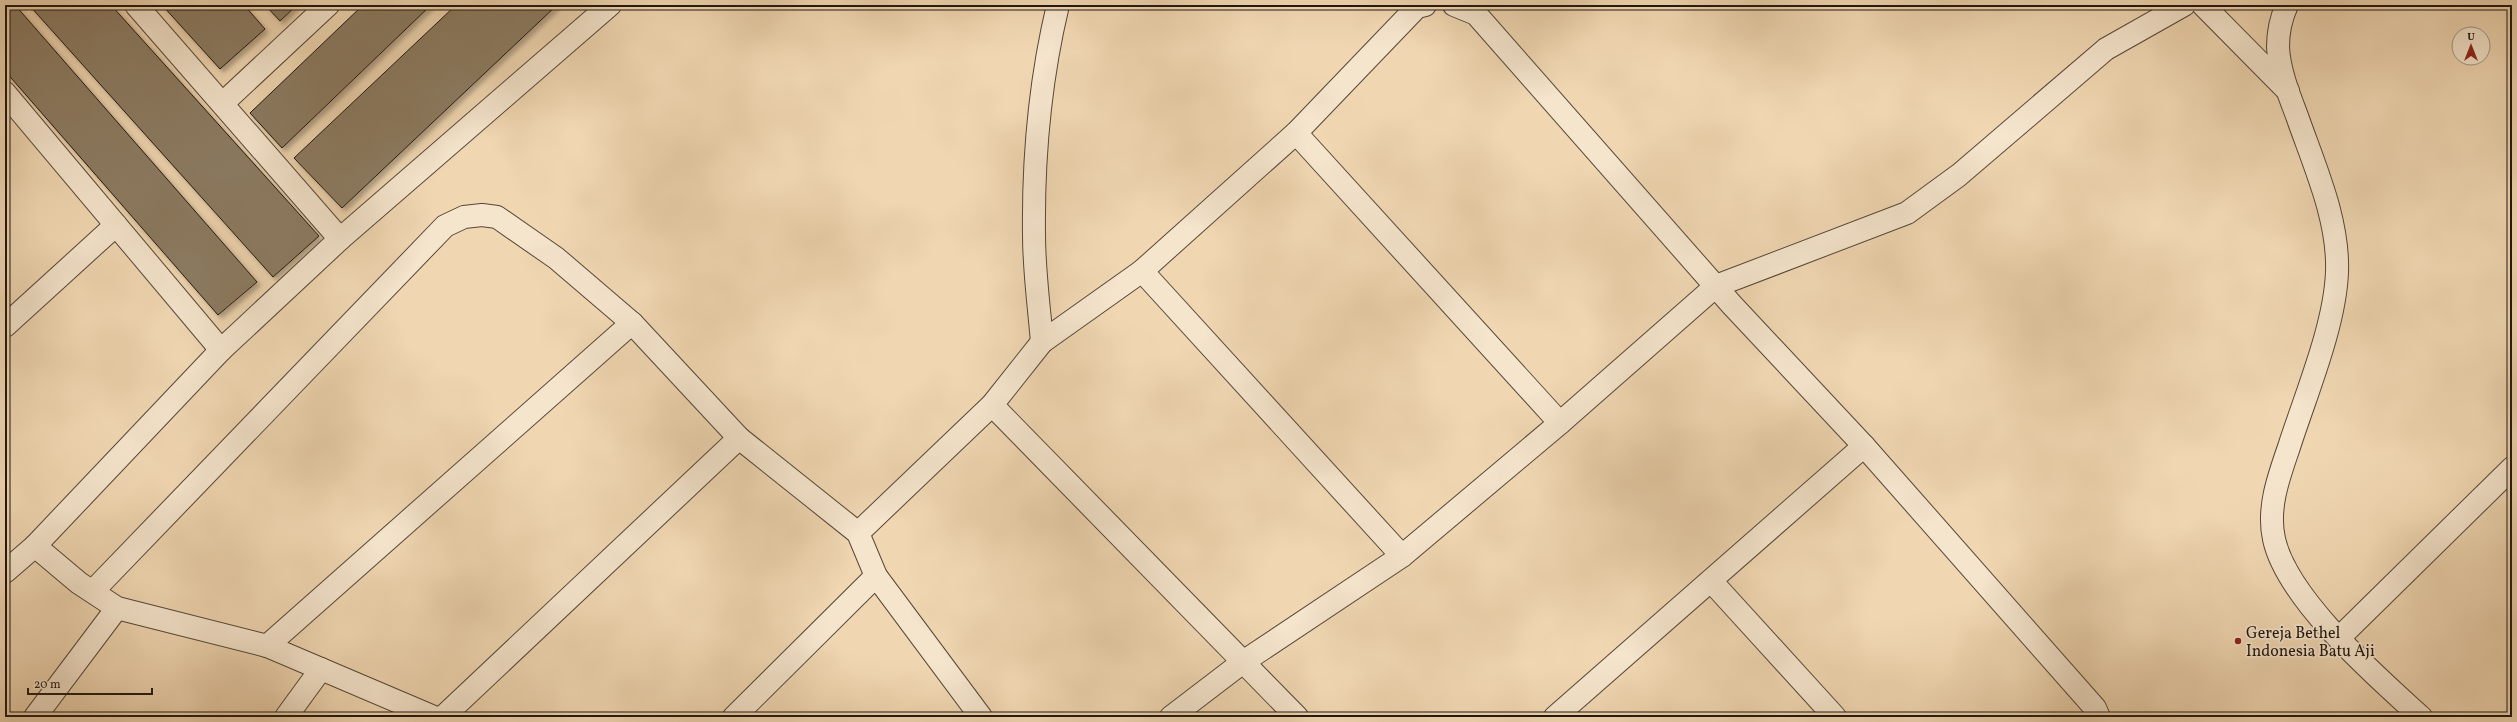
<svg xmlns="http://www.w3.org/2000/svg" width="2517" height="722" font-family="Vollkorn,serif">
<style>
.building{fill:#8c7b64;stroke:#201710;filter:url(#shadow)}
.lines{fill:none;stroke-linecap:round;stroke-linejoin:round}
.minor-casing{stroke:#544738;stroke-width:24}
.minor{stroke:#f5e5cd;stroke-width:22}
.poi-dot{fill:#8f2418;stroke:#f5e5cd;stroke-width:1.5}
.labels{text-anchor:middle;stroke-width:3.5;stroke-linejoin:round;paint-order:stroke}
.poi-label{font-size:16px;fill:#201710;stroke:#f5e5cd;text-anchor:start}
</style>
<defs>
<filter id="shadow"><feDropShadow dx="3.5" dy="3.5" stdDeviation="2" flood-color="#0004"/></filter>
</defs>
<rect width="100%" height="100%" fill="#f0d7b2"/>
<filter id="stains"><feTurbulence type="fractalNoise" baseFrequency=".005" numOctaves="4"/><feColorMatrix values="0 0 0 0 .2 0 0 0 0 .09 0 0 0 0 .02 0 0 0 .5 -.17"/></filter>
<radialGradient id="worn" r=".72"><stop offset=".6" stop-color="#630" stop-opacity="0"/><stop offset="1" stop-color="#630" stop-opacity=".3"/></radialGradient>
<g class="building">
<path d="M5 5H15L257 282 218 315 5 71Z"/>
<path d="M29 5H111L319 236 273 277Z"/>
<path d="M162 5H244L265 29 220 69Z"/>
<path d="M265 5H297L280 21Z"/>
<path d="M363 5H431L282 148 250 113Z"/>
<path d="M456 5H557L342 208 294 158Z"/>
</g>
<g class="lines">
<defs>
<g id="minor">
<path d="M136 5 340 239"/>
<path d="M1454 5 1476 14 1732 305 1864 446 2095 708 2099 717"/>
<path d="M2203 5 2288 91"/>
<path d="M2287 5C2281 18 2278 32 2278 47 2279 70 2289 95 2297 116 2314 165 2339 219 2337 272 2335 326 2306 394 2289 447 2279 476 2267 508 2274 539 2287 599 2376 676 2421 717"/>
<path d="M5 93 221 350"/>
<path d="M223 103 328 5"/>
<path d="M1296 133 1560 423"/>
<path d="M1142 271 1402 556"/>
<path d="M5 326 116 225"/>
<path d="M1042 342C1039 306 1034 271 1034 235 1033 158 1040 80 1058 5"/>
<path d="M992 405 1297 717"/>
<path d="M858 533 992 405 1042 342 1142 271 1296 133 1417 7 1425 5"/>
<path d="M35 546 79 583 117 608 267 646 434 717"/>
<path d="M5 572 35 546 221 350 340 239 610 5"/>
<path d="M876 576 981 717"/>
<path d="M1712 582 1835 717"/>
<path d="M93 591 445 226 464 217 482 215 497 217 556 258 632 323 739 438 858 533 876 576 734 717"/>
<path d="M2339 638 2512 468"/>
<path d="M267 646 632 323"/>
<path d="M35 717 117 608"/>
<path d="M286 717 321 669"/>
<path d="M443 717 739 438"/>
<path d="M1171 717 1243 662 1402 556 1560 423 1716 286 1907 213 1959 175 2106 49 2184 5"/>
<path d="M1555 717 1864 446"/>
</g>
</defs>
<use href="#minor" class="minor-casing"/>
<use href="#minor" class="minor"/>
</g>
<circle class="poi-dot" cx="2238" cy="641" r="4"/>
<g class="labels">
<g class="poi-label">
<text x="2246" y="638">Gereja Bethel<tspan x="2246" dy="18">Indonesia Batu Aji</tspan></text>
</g>
</g>
<rect width="2517" height="722" fill="none" stroke="#f0d7b2" stroke-width="20"/>
<rect x="6" y="6" width="2505" height="710" fill="none" stroke="#201710" stroke-width="2"/>
<rect x="10" y="10" width="2497" height="702" fill="none" stroke="#201710"/>
<g transform="translate(2471 46)"><circle r="19" fill="#f5e5cd" stroke="#a09381"/>
<path d="M0-3L7 15L0 10L-7 15Z" fill="#8f2418"/>
<text y="-6" font-size="11" font-weight="bold" text-anchor="middle" fill="#201710">U</text>
</g>
<path d="M28 688v6h124v-6" fill="none" stroke="#201710" stroke-width="2"/>
<text x="34" y="688" font-size="12" fill="#201710" stroke="#f5e5cd" stroke-width="3" paint-order="stroke">20 m</text>
<rect width="100%" height="100%" filter="url(#stains)"/>
<rect width="100%" height="100%" fill="url(#worn)"/>
</svg>
